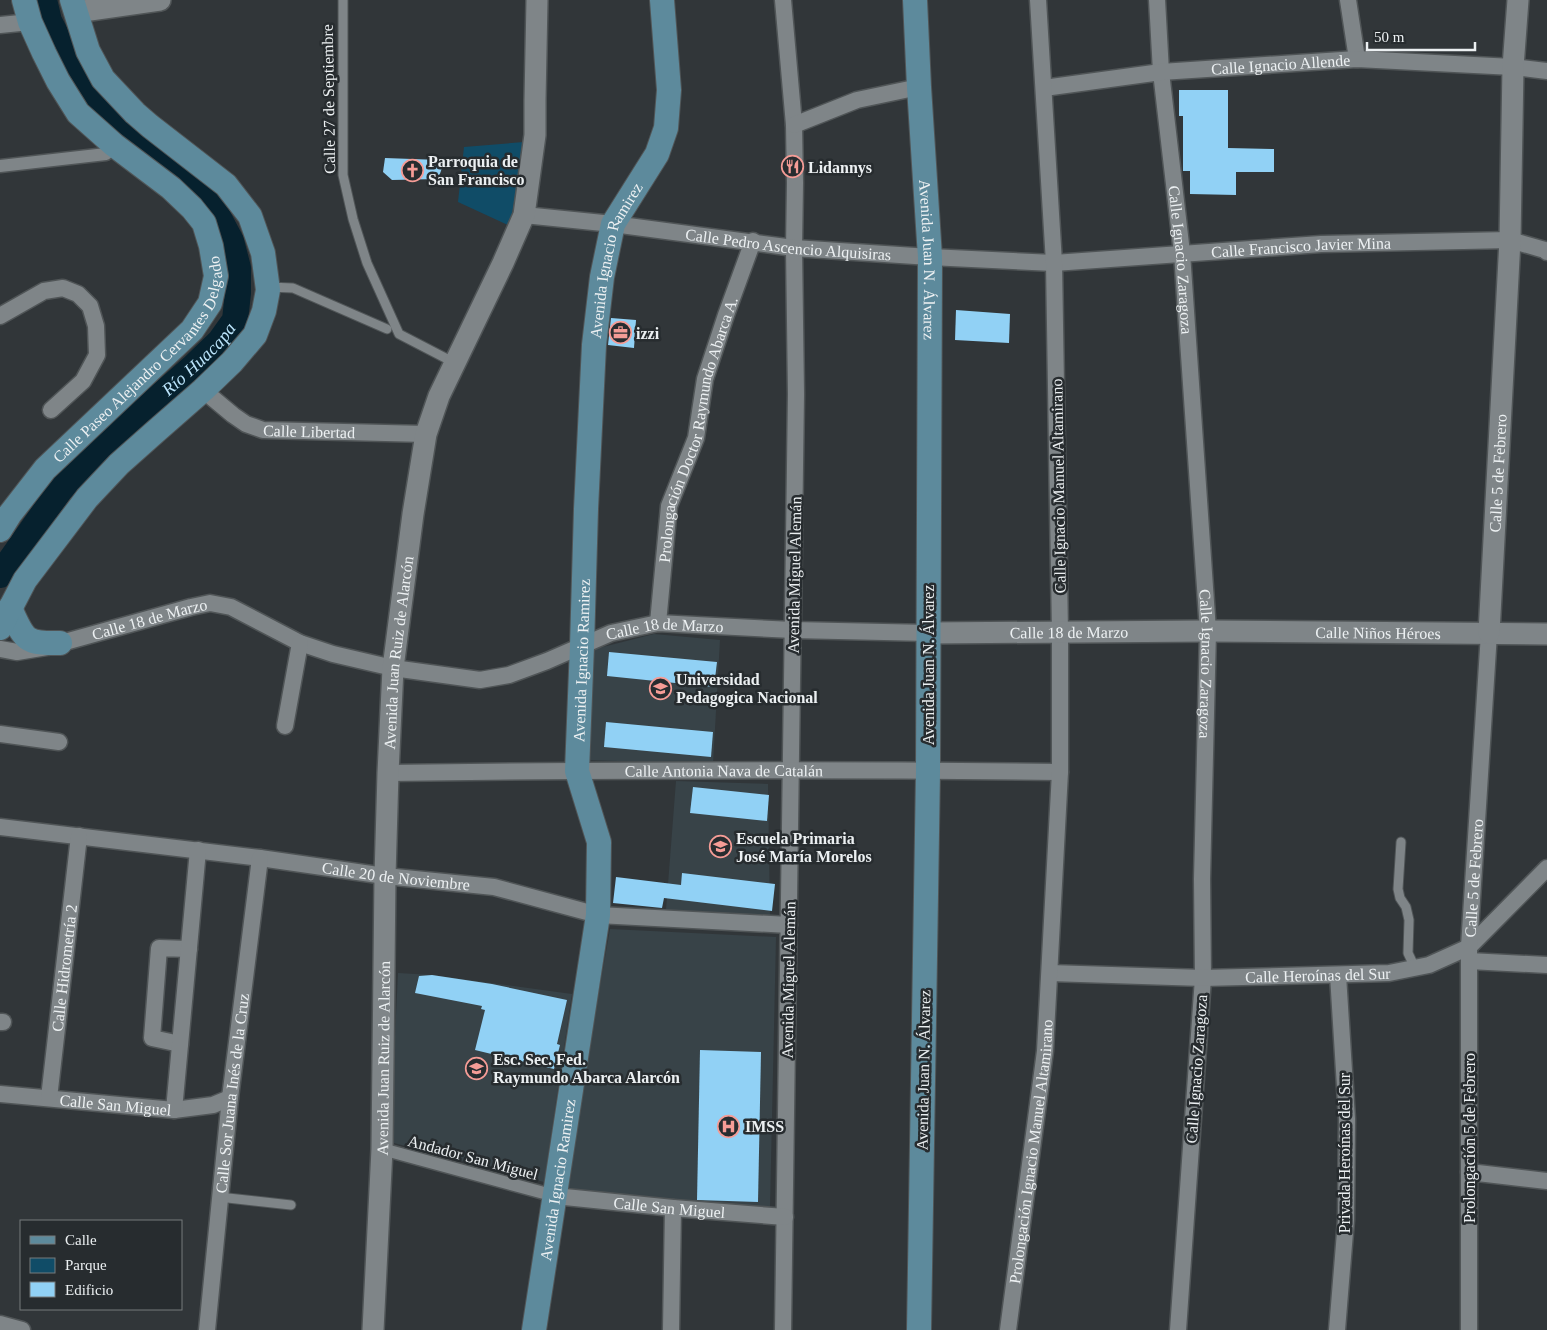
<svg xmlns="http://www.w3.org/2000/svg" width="1547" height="1330" font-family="Georgia,serif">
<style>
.built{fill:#384348}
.green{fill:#104c67}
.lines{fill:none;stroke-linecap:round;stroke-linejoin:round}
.river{stroke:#06212e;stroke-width:26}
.building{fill:#91d1f5}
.service-casing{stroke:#505557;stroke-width:11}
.pedestrian-casing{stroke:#505557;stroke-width:15}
.minor-casing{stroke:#505557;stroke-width:19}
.tertiary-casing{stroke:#505557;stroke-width:24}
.secondary-casing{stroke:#505557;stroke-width:26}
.service{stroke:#7f8588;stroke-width:9}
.pedestrian{stroke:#7f8588;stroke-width:12}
.minor{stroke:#7f8588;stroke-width:16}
.tertiary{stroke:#7f8588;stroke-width:21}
.secondary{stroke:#5d8a9c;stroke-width:24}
.labels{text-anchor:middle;stroke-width:5;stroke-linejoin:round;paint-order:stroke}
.street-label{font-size:16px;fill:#ecf0f2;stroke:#272c2f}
.poi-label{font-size:16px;font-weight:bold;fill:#ecf0f2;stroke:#272c2f;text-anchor:start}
.water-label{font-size:18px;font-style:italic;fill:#bce5fc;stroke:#272c2f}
</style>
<rect width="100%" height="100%" fill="#313639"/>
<g class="built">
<path d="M654 634 720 640 713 764 585 760 591 650Z"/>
<path d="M676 781 768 784 770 916 666 910Z"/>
<path d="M610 929 776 937 770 1207 678 1203 564 1189Z"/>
<path d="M398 973 432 975 572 994 544 1182 390 1142Z"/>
</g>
<path class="green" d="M524 142 510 226 458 202 464 147Z"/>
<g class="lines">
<path class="river" id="s1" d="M0 575 60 490 101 448 192 368 220 341 235 320 238 293V268L231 241 212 205 110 121 88 97 49 21 44 0"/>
</g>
<g class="building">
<path d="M1179 90H1228V148L1274 149V172H1236V195L1190 194V171H1183V116H1179Z"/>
<path d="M385 158 440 160 442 168 438 179 392 180 383 172Z"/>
<path d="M956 310 1010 314 1009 343 955 340Z"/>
<path d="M611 318 636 320 634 348 608 345Z"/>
<path d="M609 652 717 662 714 687 607 676Z"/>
<path d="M606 722 713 732 711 757 604 747Z"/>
<path d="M693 787 769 795 767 821 690 813Z"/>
<path d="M682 873 775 884 772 911 664 898 662 908 613 903 616 877 681 885Z"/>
<path d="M432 975 492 984 567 1000 557 1044 560 1045 554 1069 475 1050 485 1010 481 1009 482 1006 415 993 419 976Z"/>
<path d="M700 1050 761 1052 758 1202 697 1200Z"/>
</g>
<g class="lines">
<defs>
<g id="service">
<path d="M343 0V175L353 219 367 263 399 334 455 363"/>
<path d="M268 287 293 288 387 329"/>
<path d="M1401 842 1398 889 1400 898 1406 907 1409 920 1408 953 1415 968"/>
<path d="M219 1197 291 1205"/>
</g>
<g id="pedestrian">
<path d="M0 166 106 154 114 145"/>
<path d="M382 1149 555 1196"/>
</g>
<g id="minor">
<path d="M783 0 794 125 795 183 794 248 796 394 783 1330"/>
<path id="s2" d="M1157 0 1161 72 1182 253 1208 631 1202 879 1203 978 1178 1330"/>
<path d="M1348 0 1357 59"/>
<path d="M0 25 30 22"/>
<path id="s3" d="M1044 88 1161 72 1357 59 1513 67 1547 71"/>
<path d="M794 125 857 100 919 87"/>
<path id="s4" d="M524 215 613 224 794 248 930 257 1054 263 1321 244 1510 240 1545 250 1547 252"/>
<path d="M0 316 44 291 63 288 78 294 90 306 96 326 97 355 83 381 51 410"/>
<path id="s5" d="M203 390 233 415 246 424 263 430 426 434"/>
<path id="s6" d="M658 623 669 506 696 438 705 379 726 315 753 241"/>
<path id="s7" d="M0 649 17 652 47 647 191 607 210 603 231 607 300 643 333 654 393 668 480 680 509 675 547 661 611 633 658 623 793 630 929 633"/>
<path d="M285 726 300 643"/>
<path d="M0 734 59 742"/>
<path id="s8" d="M388 773C612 770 836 769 1060 772"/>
<path id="s9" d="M0 827 260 858 385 876 494 887 598 915 789 925"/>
<path d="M1469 961 1547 965"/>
<path id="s10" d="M1050 973 1203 978 1389 973 1429 965 1469 947 1547 868"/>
<path d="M0 1022H3"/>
<path d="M180 1044 152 1038 159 948 189 949"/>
<path id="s11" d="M0 1094 174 1110 213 1105 230 1098"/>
<path id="s12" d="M49 1098 79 836"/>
<path d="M174 1110 198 850"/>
<path d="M1469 1172 1547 1181"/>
<path id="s13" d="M555 1196 673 1208 785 1217"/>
<path d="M0 1324 22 1330"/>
<path id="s14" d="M207 1330 230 1098 260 858"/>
<path d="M671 1330 673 1208"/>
<path id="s15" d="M1008 1330 1045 1051 1060 772V633L1054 263 1038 0"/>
<path d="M1337 1330 1346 1220 1347 1119 1338 975"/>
<path id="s16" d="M1469 1330V947L1489 633"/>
</g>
<g id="tertiary">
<path d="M76 12 160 0"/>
<path id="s17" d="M929 633 1208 631 1547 634"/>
<path id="s18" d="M1489 633 1510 240 1513 67 1518 0"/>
<path id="s19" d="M373 1330 382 1149 385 876 388 773 393 668 413 514 426 434 439 396 503 263 524 215 535 135V100L537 0"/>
</g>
<g id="secondary">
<path id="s20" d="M915 0 919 87 930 257 928 771 919 1330"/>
<path id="s21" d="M0 530 10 514 45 469 192 330 210 303 216 276 211 246 204 223 192 208 171 188 114 145 78 113 58 81 44 53 30 22 24 0"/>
<path d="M10 608C24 639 24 644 60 643"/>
<path d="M0 628 25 580 87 498 119 464 155 432 203 390 232 362 255 335 264 311 268 290 263 253 250 216 226 185 150 126 135 113 103 79 88 51 72 0"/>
<path id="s22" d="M534 1330 598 915 599 842 577 771 582 646 586 509 594 345 602 277 613 224 657 154 666 128 669 90 662 0"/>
</g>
</defs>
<use href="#service" class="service-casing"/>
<use href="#pedestrian" class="pedestrian-casing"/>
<use href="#minor" class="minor-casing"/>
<use href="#tertiary" class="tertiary-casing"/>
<use href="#secondary" class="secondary-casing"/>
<use href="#service" class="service"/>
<use href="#pedestrian" class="pedestrian"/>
<use href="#minor" class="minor"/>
<use href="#tertiary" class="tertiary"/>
<use href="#secondary" class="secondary"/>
</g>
<defs>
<symbol id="restaurant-ring" viewBox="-11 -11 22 22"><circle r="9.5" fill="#272c2f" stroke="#f59c96" stroke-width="1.5"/><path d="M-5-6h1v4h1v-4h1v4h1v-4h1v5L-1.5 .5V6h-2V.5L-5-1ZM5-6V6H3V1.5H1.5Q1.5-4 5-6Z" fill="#f59c96"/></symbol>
<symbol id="church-ring" viewBox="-11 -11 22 22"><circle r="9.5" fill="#272c2f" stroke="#f59c96" stroke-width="1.5"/><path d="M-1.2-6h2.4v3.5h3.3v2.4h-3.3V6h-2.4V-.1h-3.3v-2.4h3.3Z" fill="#f59c96"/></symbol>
<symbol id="office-ring" viewBox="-11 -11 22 22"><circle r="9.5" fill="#272c2f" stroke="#f59c96" stroke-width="1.5"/><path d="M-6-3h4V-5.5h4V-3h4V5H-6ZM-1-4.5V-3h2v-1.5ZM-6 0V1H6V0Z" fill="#f59c96"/></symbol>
<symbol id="university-ring" viewBox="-11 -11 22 22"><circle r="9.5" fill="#272c2f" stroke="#f59c96" stroke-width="1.5"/><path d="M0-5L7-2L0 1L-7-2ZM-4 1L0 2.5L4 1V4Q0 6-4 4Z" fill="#f59c96"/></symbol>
<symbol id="school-ring" viewBox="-11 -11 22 22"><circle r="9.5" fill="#272c2f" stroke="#f59c96" stroke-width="1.5"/><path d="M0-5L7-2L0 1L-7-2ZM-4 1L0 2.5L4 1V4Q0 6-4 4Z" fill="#f59c96"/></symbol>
<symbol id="hospital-ring" viewBox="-11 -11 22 22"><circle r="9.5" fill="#272c2f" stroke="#f59c96" stroke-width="1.5"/><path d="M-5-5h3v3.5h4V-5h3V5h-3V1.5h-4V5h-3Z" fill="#f59c96"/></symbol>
</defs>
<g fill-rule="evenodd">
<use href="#restaurant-ring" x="780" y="154" width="25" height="25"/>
<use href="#church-ring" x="400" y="158" width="25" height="25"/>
<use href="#office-ring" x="608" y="320" width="25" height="25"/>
<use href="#university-ring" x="648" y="676" width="25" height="25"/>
<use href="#school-ring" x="708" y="834" width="25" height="25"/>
<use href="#school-ring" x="464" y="1056" width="25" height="25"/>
<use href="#hospital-ring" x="716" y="1114" width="25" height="25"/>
</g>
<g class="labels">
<g class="street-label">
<text dy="6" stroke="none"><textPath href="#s3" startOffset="238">Calle Ignacio Allende</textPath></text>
<text transform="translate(328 99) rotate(-91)" y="6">Calle 27 de Septiembre</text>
<text dy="6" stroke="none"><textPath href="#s4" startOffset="266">Calle Pedro Ascencio Alquisiras</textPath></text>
<text dy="6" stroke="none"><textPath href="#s4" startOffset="780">Calle Francisco Javier Mina</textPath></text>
<text dy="6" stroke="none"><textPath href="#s20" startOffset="260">Avenida Juan N. Álvarez</textPath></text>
<text dy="6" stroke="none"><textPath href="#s2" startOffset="261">Calle Ignacio Zaragoza</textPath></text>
<text dy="6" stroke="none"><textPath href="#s22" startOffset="1082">Avenida Ignacio Ramirez</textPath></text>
<text dy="6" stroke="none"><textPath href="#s21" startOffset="224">Calle Paseo Alejandro Cervantes Delgado</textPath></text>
<text dy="6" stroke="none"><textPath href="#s5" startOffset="119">Calle Libertad</textPath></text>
<text dy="6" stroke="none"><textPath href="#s6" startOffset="199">Prolongación Doctor Raymundo Abarca A.</textPath></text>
<text dy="6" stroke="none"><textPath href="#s18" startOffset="160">Calle 5 de Febrero</textPath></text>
<text transform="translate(1058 486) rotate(-91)" y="6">Calle Ignacio Manuel Altamirano</text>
<text transform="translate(794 575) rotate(-89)" y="6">Avenida Miguel Alemán</text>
<text dy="6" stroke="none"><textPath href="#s7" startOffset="154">Calle 18 de Marzo</textPath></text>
<text dy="6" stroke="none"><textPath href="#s17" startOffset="140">Calle 18 de Marzo</textPath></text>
<text dy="6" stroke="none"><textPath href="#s17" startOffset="449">Calle Niños Héroes</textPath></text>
<text dy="6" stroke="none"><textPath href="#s7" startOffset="694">Calle 18 de Marzo</textPath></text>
<text dy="6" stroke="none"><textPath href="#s19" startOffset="678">Avenida Juan Ruiz de Alarcón</textPath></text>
<text dy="6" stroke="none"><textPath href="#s22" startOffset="678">Avenida Ignacio Ramirez</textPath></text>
<text dy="6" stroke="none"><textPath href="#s2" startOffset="666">Calle Ignacio Zaragoza</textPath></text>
<text transform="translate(928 665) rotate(-90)" y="6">Avenida Juan N. Álvarez</text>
<text dy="6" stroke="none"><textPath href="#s8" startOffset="336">Calle Antonia Nava de Catalán</textPath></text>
<text dy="6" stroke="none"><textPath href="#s9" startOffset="399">Calle 20 de Noviembre</textPath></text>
<text dy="6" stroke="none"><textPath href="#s16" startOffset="452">Calle 5 de Febrero</textPath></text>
<text dy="6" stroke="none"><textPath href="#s12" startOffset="131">Calle Hidrometría 2</textPath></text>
<text dy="6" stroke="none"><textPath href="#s10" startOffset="268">Calle Heroínas del Sur</textPath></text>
<text transform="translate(788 980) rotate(-89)" y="6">Avenida Miguel Alemán</text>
<text dy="6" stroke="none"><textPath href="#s19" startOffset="272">Avenida Juan Ruiz de Alarcón</textPath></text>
<text transform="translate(1196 1069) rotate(-86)" y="6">Calle Ignacio Zaragoza</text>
<text transform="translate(923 1070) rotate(-89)" y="6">Avenida Juan N. Álvarez</text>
<text dy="6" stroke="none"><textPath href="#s14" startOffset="238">Calle Sor Juana Inés de la Cruz</textPath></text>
<text dy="6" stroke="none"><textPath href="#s11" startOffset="116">Calle San Miguel</textPath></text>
<text transform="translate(1469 1138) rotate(-90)" y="6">Prolongación 5 de Febrero</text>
<text dy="6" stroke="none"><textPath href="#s15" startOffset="180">Prolongación Ignacio Manuel Altamirano</textPath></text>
<text transform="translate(1344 1153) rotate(-90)" y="6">Privada Heroínas del Sur</text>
<text transform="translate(473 1157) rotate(15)" y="6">Andador San Miguel</text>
<text dy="6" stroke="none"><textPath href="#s22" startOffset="152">Avenida Ignacio Ramirez</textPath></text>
<text dy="6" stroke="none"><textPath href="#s13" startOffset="115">Calle San Miguel</textPath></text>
</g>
<g class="poi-label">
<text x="428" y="167">Parroquia de<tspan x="428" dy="18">San Francisco</tspan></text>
<text x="808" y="173">Lidannys</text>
<text x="636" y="339">izzi</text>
<text x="676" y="685">Universidad<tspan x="676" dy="18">Pedagogica Nacional</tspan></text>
<text x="736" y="844">Escuela Primaria<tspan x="736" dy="18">José María Morelos</tspan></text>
<text x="493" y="1065">Esc. Sec. Fed.<tspan x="493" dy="18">Raymundo Abarca Alarcón</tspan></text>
<text x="745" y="1132">IMSS</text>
</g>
<g class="water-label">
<text dy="6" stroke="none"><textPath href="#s1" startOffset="295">Río Huacapa</textPath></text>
</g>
</g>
<rect x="20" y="1220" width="162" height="90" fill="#272c2f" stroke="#767a7d"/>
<rect x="30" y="1236" width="25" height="8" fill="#5d8a9c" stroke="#767a7d"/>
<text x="65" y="1245" font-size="15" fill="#ecf0f2">Calle</text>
<rect x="30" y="1258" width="25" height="15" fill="#104c67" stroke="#767a7d"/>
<text x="65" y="1270" font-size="15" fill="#ecf0f2">Parque</text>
<rect x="30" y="1282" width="25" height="15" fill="#91d1f5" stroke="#767a7d"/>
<text x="65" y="1295" font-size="15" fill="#ecf0f2">Edificio</text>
<path d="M1367 42v8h108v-8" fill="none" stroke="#ecf0f2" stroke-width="2.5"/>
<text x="1374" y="42" font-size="15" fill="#ecf0f2" stroke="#272c2f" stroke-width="4" paint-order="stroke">50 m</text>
</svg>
